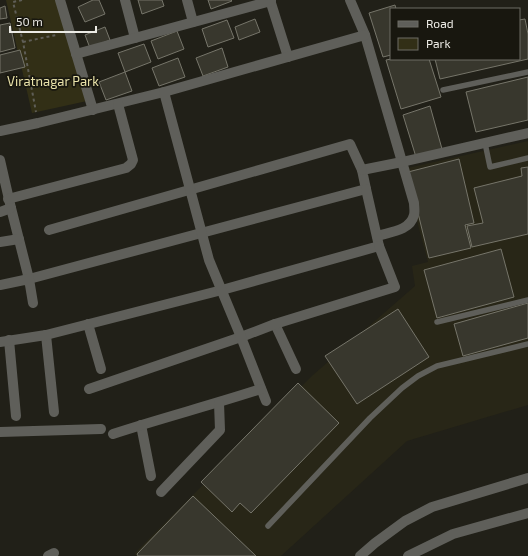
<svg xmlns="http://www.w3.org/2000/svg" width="528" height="556" font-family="'Exo 2',sans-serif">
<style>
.built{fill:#282617}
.green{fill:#322f16}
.building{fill:#38372d;stroke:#76756a}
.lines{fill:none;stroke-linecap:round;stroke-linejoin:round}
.path{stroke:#5f5e57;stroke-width:2;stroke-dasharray:3 3;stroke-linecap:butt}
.lane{stroke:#5f5f5a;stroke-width:5.5}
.street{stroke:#5f5f5a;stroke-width:10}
.labels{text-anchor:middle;stroke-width:3.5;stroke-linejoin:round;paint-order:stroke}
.park-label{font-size:13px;fill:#eae3aa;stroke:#18170f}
</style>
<rect width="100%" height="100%" fill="#212018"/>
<path class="built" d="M528 141V405L407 441 281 556H136L135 553 313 375 415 286 412 266 428 262 403 169Z"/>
<path class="green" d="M6 0H59L87 101 32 113Z"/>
<g class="building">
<path d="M93 0H99L105 14 85 22 78 7Z"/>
<path d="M138 0H162L164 6 142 14Z"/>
<path d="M208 0H231L232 1 211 9Z"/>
<path d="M395 5 396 9H391V55L383 57 369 13Z"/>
<path d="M5 6 7 18 0 19V8Z"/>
<path d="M255 19 260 32 239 40 235 27Z"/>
<path d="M525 19 528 34V59L440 79 435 59H519V20Z"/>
<path d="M227 20 234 38 208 47 202 29Z"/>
<path d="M10 23 15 48 0 52V25Z"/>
<path d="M105 27 110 40 90 48 85 35Z"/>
<path d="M177 31 184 49 158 59 151 41Z"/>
<path d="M144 44 151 62 125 72 118 53Z"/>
<path d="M222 48 228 67 203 76 196 58Z"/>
<path d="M20 50 25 67 0 73V55Z"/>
<path d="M178 58 185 77 159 86 152 68Z"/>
<path d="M391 59H429L441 97 401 109 386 60Z"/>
<path d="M125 72 132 91 106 100 99 82Z"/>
<path d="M528 77V120L476 132 466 92Z"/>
<path d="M430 106 442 149 416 157 403 115Z"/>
<path d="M459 159 474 223 465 225 471 248 429 258 408 172Z"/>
<path d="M528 167V234L472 247 467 226 483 223 474 188 522 176 521 168Z"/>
<path d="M501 249 514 297 437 318 424 270Z"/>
<path d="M528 303V338L463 356 454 324Z"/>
<path d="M398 309 429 357 357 404 325 356Z"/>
<path d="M298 383 339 423 251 513 240 503 232 512 201 482Z"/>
<path d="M193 496 256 556H138L137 554Z"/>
</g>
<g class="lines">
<g class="path">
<path d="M22 0 13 2 23 42 36 112"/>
<path d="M23 42 56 35"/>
</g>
<g class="lane">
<path d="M443 90 528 72"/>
<path d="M485 143 490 167 528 158"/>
<path d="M437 322 528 300"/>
<path d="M268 526 370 418 402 388 418 376 437 366 528 344"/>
</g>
<g class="street">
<path d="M60 0 93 110"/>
<path d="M125 0 135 38"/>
<path d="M187 0 193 22"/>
<path d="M270 0 288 57"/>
<path d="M350 0 365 35 414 203C414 207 415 211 414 215 410 231 390 232 377 236"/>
<path d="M76 54 271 1"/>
<path d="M0 131 38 123 164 92"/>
<path d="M0 160 11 208 29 279 366 189 362 170 402 162 528 133"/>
<path d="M8 199 126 168 131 164 133 160 118 104"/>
<path d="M0 212 11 208"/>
<path d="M49 230 350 144 362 170"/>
<path d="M0 242 19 239"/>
<path d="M0 285 29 279 33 303"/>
<path d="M88 324 101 369"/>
<path d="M275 324 296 369"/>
<path d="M46 335 54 412"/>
<path d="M9 340 16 416"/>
<path d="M0 342 46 335 222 290 379 246 366 189"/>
<path d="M89 389 241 337 275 324 395 287 379 246"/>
<path d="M266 401 241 337 209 260 164 92 365 35"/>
<path d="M141 425 151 476"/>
<path d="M0 432 101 429"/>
<path d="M113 434C162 418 212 405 261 389"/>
<path d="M161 492 220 430 219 403"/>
<path d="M48 556 54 553"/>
<path d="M360 556 375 543 405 521 432 507 528 478"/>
<path d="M408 556 453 534 528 513"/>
</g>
</g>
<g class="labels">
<g class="park-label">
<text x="53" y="86">Viratnagar Park</text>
</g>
</g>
<rect x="390" y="8" width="130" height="52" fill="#18170f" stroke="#6d6c65"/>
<rect x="398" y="21" width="20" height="6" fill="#5f5f5a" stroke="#6d6c65"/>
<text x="426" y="28" font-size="12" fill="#ecebe5">Road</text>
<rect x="398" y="38" width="20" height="12" fill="#322f16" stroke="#6d6c65"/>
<text x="426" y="48" font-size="12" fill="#ecebe5">Park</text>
<path d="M10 26v6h86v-6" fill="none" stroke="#ecebe5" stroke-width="2"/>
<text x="16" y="26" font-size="12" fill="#ecebe5" stroke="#18170f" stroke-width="3" paint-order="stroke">50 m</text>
</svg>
